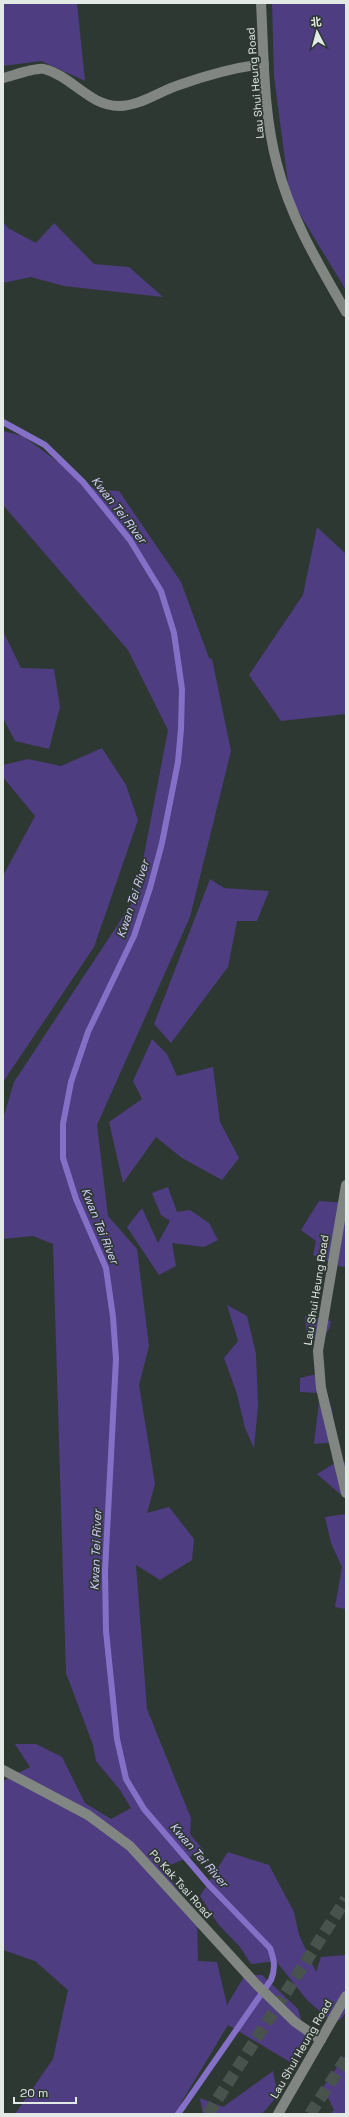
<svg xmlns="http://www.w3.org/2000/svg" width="349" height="2117" font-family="'Space Grotesk','Noto Sans SC',sans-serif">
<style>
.green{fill:#4e3d81}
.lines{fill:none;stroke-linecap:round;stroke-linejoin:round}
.stream{stroke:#8471c7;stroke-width:6}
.highway-tunnel{stroke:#49534d;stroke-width:12;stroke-dasharray:12 6;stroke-linecap:butt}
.minor{stroke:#818683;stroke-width:10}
.labels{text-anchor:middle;stroke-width:3.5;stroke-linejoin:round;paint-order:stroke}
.street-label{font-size:11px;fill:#e3e9e5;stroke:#2e3832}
.water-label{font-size:12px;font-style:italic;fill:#d6cffd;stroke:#2e3832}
</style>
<rect width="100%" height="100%" fill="#2e3832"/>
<g class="green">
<path d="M3 3H77L85 81 41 61 3 66Z"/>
<path d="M272 3H346V290L290 198 274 76Z"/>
<path d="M3 222 8 228 36 243 54 223 94 264 129 267 163 297 64 286 31 277 3 283Z"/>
<path d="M3 431 23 436 96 490 119 491 181 582 209 658 212 659 231 751 190 917 97 1125 108 1216 137 1249 149 1346 139 1385 155 1484 147 1513 169 1507 194 1539 192 1560 160 1580 136 1565 147 1709 191 1818 190 1834 204 1851 163 1868 197 1919 198 1961 217 1962 227 2005 245 1975H262L298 2009 306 2038 290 2062 228 2025 181 2103 182 2114H15L53 2059 68 1990 35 1961 3 1950V1781L30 1767 15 1744H36L62 1757 85 1803 111 1819 131 1808 120 1790 96 1761 93 1745 66 1673 53 1244 33 1236 3 1239V1119L14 1082 136 897 168 730 128 650 3 505Z"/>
<path d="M317 527 346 554V714L281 721 249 675 303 595Z"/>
<path d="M3 631 21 668 54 669 60 707 49 749 15 741 3 718Z"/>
<path d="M102 748 126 785 138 820 94 947 3 1082V876L35 816 3 777V765L28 759 61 766Z"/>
<path d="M210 879 224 888 269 891 257 921H237L228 967 171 1043 154 1024Z"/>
<path d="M152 1039 167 1054 177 1076 213 1067 220 1122 239 1158 222 1180 182 1158 156 1137 123 1183 109 1122 142 1099 133 1081Z"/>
<path d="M168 1187 177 1212 190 1210 209 1223 218 1240 204 1247 172 1243 176 1266 159 1275 127 1227 142 1208 158 1243 170 1221 161 1215 152 1193Z"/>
<path d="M319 1201 346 1203V1266L342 1267 313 1255 316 1241 301 1230Z"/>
<path d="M227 1305 247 1316 256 1354 258 1406 254 1448 245 1428 237 1394 224 1358 238 1341Z"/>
<path d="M305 1316 331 1321 329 1329 323 1338 307 1339Z"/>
<path d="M321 1373 332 1410 336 1442 314 1444 320 1393 300 1392V1378Z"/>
<path d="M340 1460 346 1463V1499L317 1474Z"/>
<path d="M346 1514V1609L335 1607 342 1567 331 1543 325 1517Z"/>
<path d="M228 1852 269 1865 294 1912 299 1935 316 1972 321 1957 346 1955V2012L340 2020 331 2021 307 2000 276 1961 251 1964 240 1947 218 1924 200 1896Z"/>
<path d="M346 2055V2114H330L334 2110 323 2087Z"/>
<path d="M273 2071 278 2095 262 2114H203L200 2098 223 2107Z"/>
</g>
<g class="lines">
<path class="stream" d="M3 422 45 445 83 482 130 540 161 591 174 633 182 689 181 729 178 762 162 843 150 888 134 936 88 1032 71 1082 63 1124V1158L76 1199 106 1268 113 1317 116 1359 105 1571 106 1631 117 1739 126 1779 144 1809 209 1885 270 1948C274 1959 276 1968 271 1980L178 2114"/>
<g class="highway-tunnel">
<path d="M208 2114 346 1899"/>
<path d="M310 2114 346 2059"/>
</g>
<g class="minor">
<path d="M261 3C264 56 263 112 277 164 290 217 319 265 346 312"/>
<path d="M3 78C12 76 36 67 44 69 72 76 89 106 119 106 140 106 160 91 179 85 207 75 235 67 264 64"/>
<path d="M346 1185 318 1351 321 1388 346 1493"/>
<path d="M3 1770 88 1815 130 1846 256 1984 295 2022 321 2040"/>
<path d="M278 2114 346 1996"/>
</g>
</g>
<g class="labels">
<g class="street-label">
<text transform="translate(255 83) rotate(-95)" y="4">Lau Shui Heung Road</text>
<text transform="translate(316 1290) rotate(-81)" y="4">Lau Shui Heung Road</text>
<text transform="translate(181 1884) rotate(48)" y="4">Po Kak Tsai Road</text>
<text transform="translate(301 2049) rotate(-60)" y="4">Lau Shui Heung Road</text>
</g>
<g class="water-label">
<text transform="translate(119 510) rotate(52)" y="4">Kwan Tei River</text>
<text transform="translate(133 899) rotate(-72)" y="4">Kwan Tei River</text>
<text transform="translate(100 1226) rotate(68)" y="4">Kwan Tei River</text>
<text transform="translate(96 1550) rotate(-88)" y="4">Kwan Tei River</text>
<text transform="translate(199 1855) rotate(49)" y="4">Kwan Tei River</text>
</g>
</g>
<rect width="349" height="2117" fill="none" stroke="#e3e9e5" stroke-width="8"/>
<g transform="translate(317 32) rotate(354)" stroke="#2e3832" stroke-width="3" paint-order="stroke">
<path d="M0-3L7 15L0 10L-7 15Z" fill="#e3e9e5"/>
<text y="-6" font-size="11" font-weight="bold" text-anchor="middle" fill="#e3e9e5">北</text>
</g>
<path d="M14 2097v6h62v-6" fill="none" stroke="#e3e9e5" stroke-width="2"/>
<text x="20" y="2097" font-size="12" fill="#e3e9e5" stroke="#2e3832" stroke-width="3" paint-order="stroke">20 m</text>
</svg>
